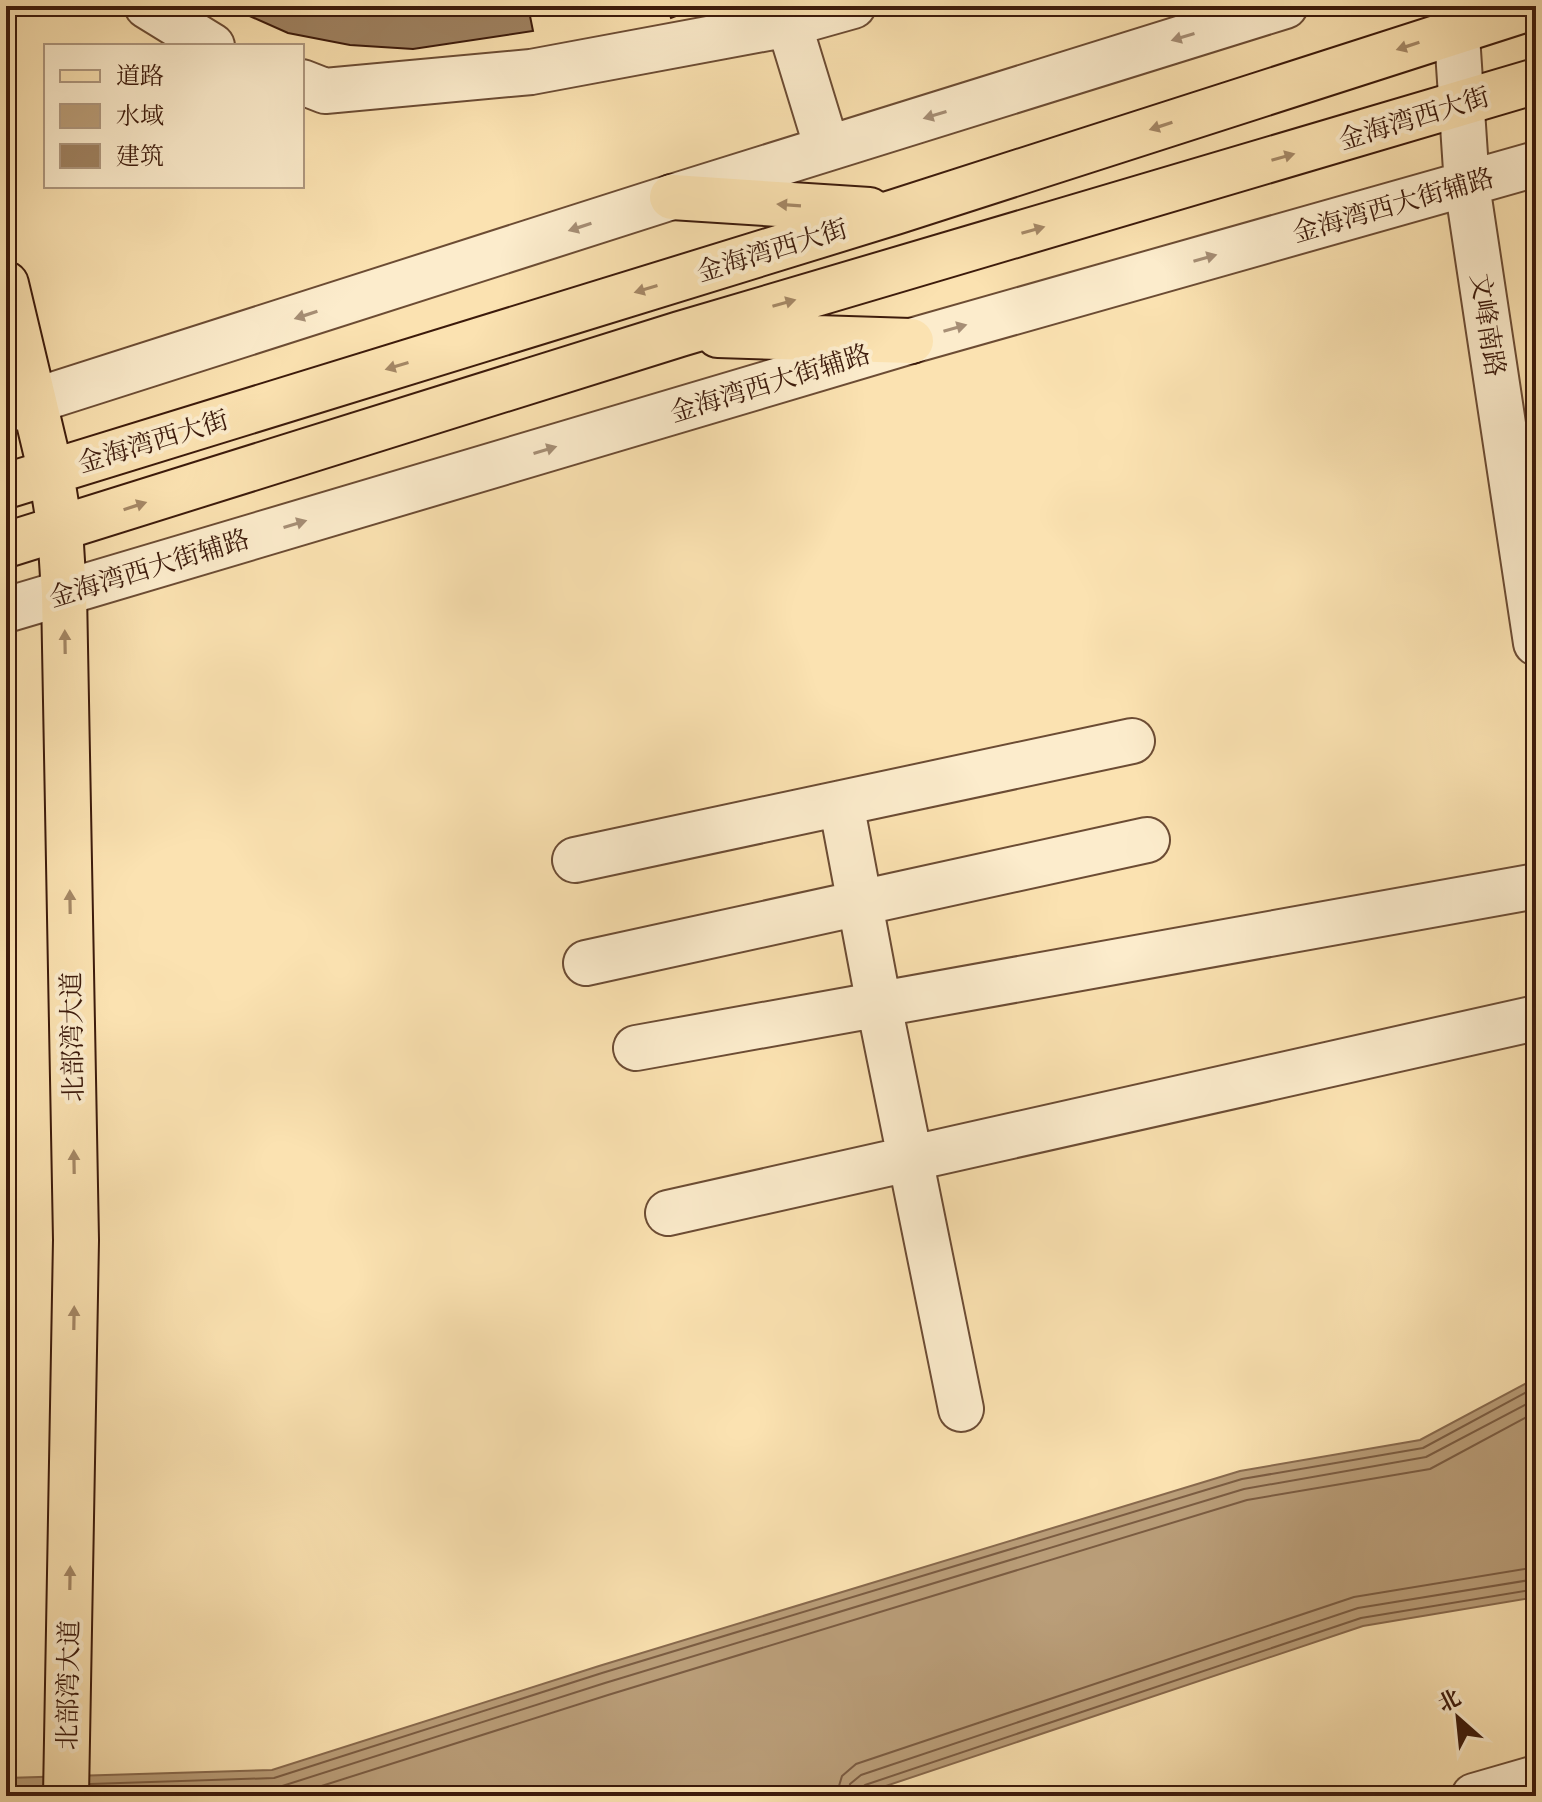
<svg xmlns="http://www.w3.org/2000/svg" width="1542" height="1802" font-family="'IM FELL Double Pica','Noto Serif SC',serif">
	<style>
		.water { fill: #ba9e79; stroke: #88694d; stroke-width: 2 }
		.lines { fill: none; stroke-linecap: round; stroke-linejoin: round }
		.shore { stroke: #7b5c42; stroke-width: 2 }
		.building { fill: #9f8261; stroke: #3c1a0b; stroke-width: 2 }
		.minor-casing { stroke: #6c4c34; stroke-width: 48 }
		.major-casing { stroke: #3c1a0b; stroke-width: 48 }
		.minor { stroke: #fceccc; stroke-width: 44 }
		.major { stroke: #fbe2b1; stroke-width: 44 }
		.oneway { fill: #a68e75 }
		.oneway2 { fill: #a58866 }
		.labels { text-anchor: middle; stroke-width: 8; stroke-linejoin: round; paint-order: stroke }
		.street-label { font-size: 26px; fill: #3c1a0b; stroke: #fceccc }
	</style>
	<rect width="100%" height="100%" fill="#fbe2b1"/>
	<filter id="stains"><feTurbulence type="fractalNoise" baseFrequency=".0025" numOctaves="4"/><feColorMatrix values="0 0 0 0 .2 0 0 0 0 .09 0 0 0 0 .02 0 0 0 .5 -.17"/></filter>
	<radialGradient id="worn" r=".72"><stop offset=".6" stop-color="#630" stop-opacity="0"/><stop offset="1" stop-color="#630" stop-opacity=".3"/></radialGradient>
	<path class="water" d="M 1536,1378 L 1536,1597 L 1363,1626 L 856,1796 L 6,1796 L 6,1778 L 272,1770 L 599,1666 L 1240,1471 L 1420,1440 Z"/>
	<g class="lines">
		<path class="shore" d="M 90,1784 L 274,1778 L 602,1673 L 1242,1479 L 1423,1448 L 1536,1387
			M 90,1794 L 276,1788 L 605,1683 L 1244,1489 L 1426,1457 L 1536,1399
			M 290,1796 L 608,1695 L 1247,1500 L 1430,1469 L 1536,1412
			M 836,1796 L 842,1776 L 856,1764 L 1354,1597 L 1536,1567
			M 848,1796 L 850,1784 L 861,1775 L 1358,1608 L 1536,1579
			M 858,1796 L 859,1789 L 865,1785 L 1361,1618 L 1536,1589"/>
	</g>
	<path class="building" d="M 227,6 L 528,6 L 533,31 L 413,49 L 350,45 L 288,33 Z
		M 667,6 L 702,6 L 671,18 Z"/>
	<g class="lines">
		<g class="minor-casing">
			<path id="minor" d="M 147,6 L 212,46
				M 1455,6 L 1467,185 L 1536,643
				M 789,24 L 827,148
				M 302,82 L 325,91 L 531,72 L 789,24 L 853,6
				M 6,410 L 672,197 L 1285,6
				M 6,610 L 911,341 L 1536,164
				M 841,803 L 879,1005 L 961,1409
				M 575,860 L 1132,741
				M 586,963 L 1147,840
				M 636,1048 L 1536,886
				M 668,1213 L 1536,1018
				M 1474,1796 L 1536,1778"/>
		</g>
		<g class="major-casing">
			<path id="major" d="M 672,197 L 869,210
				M 6,284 L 51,473 L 60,529 L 64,593 L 76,1240 L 66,1796
				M 718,335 L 911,341
				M 6,486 L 895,212 L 1536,6
				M 6,545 L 680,334 L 1536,81"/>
		</g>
		<use href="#minor" class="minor"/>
		<use href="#major" class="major"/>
	</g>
	<defs><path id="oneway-solid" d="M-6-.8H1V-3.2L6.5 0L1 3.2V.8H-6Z" transform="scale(2)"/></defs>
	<g class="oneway">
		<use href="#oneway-solid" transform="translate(1183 37) rotate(163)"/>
		<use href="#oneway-solid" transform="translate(935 115) rotate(163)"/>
		<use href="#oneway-solid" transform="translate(580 227) rotate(162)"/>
		<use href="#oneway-solid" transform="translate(1205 258) rotate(-16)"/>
		<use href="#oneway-solid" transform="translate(306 315) rotate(162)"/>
		<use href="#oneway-solid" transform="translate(955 328) rotate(-16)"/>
		<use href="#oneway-solid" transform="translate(545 450) rotate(-17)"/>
		<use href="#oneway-solid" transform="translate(295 524) rotate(-17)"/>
	</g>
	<g class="oneway2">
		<use href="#oneway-solid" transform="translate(1408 46) rotate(162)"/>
		<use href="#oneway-solid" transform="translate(1161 126) rotate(162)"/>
		<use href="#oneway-solid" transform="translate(1283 157) rotate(-16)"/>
		<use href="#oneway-solid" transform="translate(789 205) rotate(-176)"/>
		<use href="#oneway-solid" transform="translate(1033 230) rotate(-16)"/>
		<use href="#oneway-solid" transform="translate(646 289) rotate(163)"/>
		<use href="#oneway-solid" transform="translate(784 303) rotate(-16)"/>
		<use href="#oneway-solid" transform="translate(397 366) rotate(163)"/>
		<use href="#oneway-solid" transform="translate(135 506) rotate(-18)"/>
		<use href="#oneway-solid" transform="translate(65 642) rotate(-91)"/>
		<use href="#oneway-solid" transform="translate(70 902) rotate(-91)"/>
		<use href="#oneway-solid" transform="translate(74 1162) rotate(-91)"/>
		<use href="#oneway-solid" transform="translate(74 1318) rotate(-89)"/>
		<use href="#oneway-solid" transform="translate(70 1578) rotate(-89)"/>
	</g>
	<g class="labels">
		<g class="street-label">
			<text transform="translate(1414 118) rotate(-17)" y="9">金海湾西大街</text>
			<text transform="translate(1393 205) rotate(-16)" y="9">金海湾西大街辅路</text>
			<text transform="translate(772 250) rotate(-17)" y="9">金海湾西大街</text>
			<text transform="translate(1488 325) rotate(81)" y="9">文峰南路</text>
			<text transform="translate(770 383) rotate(-17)" y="9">金海湾西大街辅路</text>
			<text transform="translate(153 441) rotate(-17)" y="9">金海湾西大街</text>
			<text transform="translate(149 568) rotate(-17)" y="9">金海湾西大街辅路</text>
			<text transform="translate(72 1037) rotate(-91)" y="9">北部湾大道</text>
			<text transform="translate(68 1685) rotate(-89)" y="9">北部湾大道</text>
		</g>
	</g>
	<rect width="1542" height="1802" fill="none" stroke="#fbe2b1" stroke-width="32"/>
	<rect x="8" y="8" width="1526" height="1786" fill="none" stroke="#3c1a0b" stroke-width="4"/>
	<rect x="16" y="16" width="1510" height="1770" fill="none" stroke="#3c1a0b" stroke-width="2"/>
	<rect x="44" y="44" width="260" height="144" fill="#fceccc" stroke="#af987f" stroke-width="2"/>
	<rect x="60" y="70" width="40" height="12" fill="#fbe2b1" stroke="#af987f" stroke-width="2"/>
	<text x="116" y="84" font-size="24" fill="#3c1a0b">道路</text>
	<rect x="60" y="104" width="40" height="24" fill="#ba9e79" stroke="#af987f" stroke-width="2"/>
	<text x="116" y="124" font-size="24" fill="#3c1a0b">水域</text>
	<rect x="60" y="144" width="40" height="24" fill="#9f8261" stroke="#af987f" stroke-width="2"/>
	<text x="116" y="164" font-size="24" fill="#3c1a0b">建筑</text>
	<g transform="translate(1458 1718) rotate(333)" stroke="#fceccc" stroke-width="6" paint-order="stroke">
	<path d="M0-6L14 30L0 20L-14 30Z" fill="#3c1a0b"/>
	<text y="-12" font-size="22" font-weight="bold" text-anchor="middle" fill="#3c1a0b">北</text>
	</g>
	<rect width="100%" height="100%" filter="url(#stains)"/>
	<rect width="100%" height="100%" fill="url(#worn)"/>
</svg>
